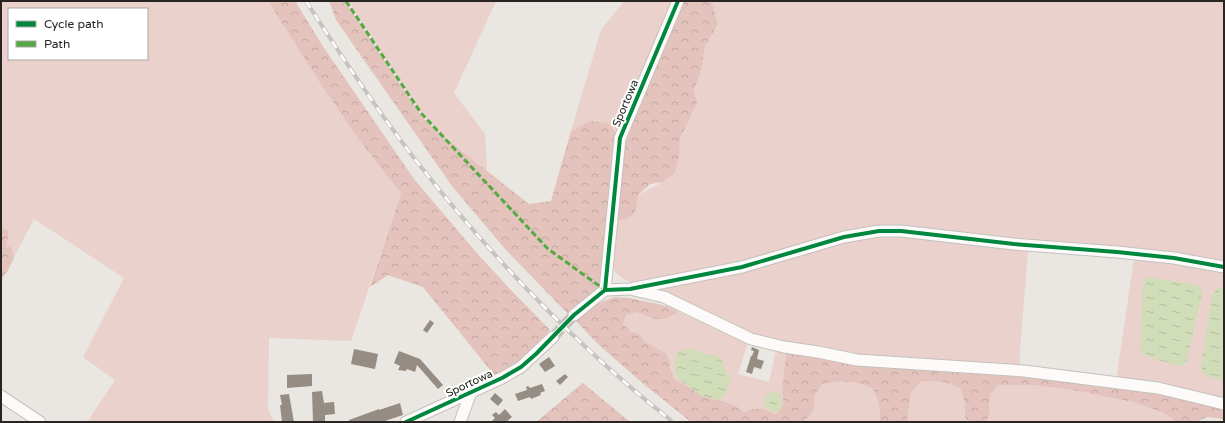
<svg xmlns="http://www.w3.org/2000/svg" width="1225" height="423" font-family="'Varela Round',sans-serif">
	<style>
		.green { fill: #ead1cb; fill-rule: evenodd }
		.forest { fill: url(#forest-crowns) }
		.water { fill: url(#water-ripples) }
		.building { fill: #958c84 }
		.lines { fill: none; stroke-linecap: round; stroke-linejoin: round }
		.minor-tunnel { stroke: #c3bfbb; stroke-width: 11; stroke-dasharray: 11 5.5; stroke-linecap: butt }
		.minor-casing { stroke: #c4c1bd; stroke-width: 13 }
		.minor { stroke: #fcfbfa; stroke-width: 11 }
		.rail-casing { stroke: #c5c4c2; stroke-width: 4 }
		.rail { stroke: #fff; stroke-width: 2.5; stroke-dasharray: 8; stroke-linecap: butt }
		.quiet { stroke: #53aa43; stroke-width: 3; stroke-dasharray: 6 3; stroke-linecap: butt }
		.cycleway-casing { stroke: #fff; stroke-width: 6 }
		.cycleway { stroke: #00873e; stroke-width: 4 }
		.labels { text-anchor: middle; stroke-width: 4; stroke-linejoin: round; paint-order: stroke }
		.street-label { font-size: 11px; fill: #272421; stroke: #fff }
	</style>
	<defs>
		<pattern id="forest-crowns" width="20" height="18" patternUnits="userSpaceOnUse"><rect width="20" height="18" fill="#e3c3bc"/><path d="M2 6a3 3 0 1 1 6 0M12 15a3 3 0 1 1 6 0" fill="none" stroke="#c3a7a1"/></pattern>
		<pattern id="water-ripples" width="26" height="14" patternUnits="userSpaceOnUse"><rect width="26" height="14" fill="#d1dcb8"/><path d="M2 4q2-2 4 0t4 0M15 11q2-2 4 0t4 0" fill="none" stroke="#b3bd9e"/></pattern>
	</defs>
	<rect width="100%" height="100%" fill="#eae6e1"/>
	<path class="green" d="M 1,1 L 268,1 L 332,101 L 401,193 L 351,341 L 269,338 L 268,410 L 274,422 L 87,422 L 115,380 L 83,357 L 124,278 L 34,219 L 1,282 ZM 9,9 L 147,9 L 147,59 L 9,59 Z
		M 348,1 L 496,1 L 454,93 L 485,134 L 487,171 L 436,129 L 421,113 Z
		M 624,1 L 676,1 L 620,138 L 590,121 L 571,131 L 601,30 Z
		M 709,1 L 1224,1 L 1224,264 L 887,227 L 738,265 L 639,285 C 631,282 620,279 615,271 C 609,262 615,232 616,220 L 623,220 L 637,205 L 638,195 L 663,182 L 675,173 L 679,156 L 680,139 L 697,103 L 694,89 L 700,75 L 705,47 L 718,24 L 712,3 Z
		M 888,236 L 931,239 L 1028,251 L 1020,350 L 1020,369 L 857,358 L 761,338 L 654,291 L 727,275 L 853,240 Z
		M 1134,259 L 1167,261 L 1224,272 L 1224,401 L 1116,380 Z
		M 637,312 L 649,318 L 672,317 L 679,312 L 748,342 L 738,374 L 769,382 L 776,350 L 786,352 L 782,392 L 783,403 L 778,413 L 774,414 C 762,407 757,407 744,412 L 735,405 L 715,399 L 702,396 L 692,389 L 674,379 L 671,365 L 655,349 L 645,342 L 639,334 L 630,331 L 623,324 L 626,315 Z
		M 842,381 L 857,383 L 872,388 L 879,403 L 880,422 L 801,422 L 810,416 L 814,406 L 815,394 L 823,384 Z
		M 922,381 L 944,382 L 960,388 L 965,403 L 965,417 L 969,422 L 907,422 L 911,392 Z
		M 998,385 L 1032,385 L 1072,390 L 1133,402 L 1164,413 L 1176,422 L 985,422 C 992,415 988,405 990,396 C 991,392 995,388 998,385 Z"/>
	<path class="forest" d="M 268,1 L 295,1 L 324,48 L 414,179 L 475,251 L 510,289 L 550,330 L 516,365 L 495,376 L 423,287 L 388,275 L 370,287 L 401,193 L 360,141 L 322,86 Z
		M 329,1 L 345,1 L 420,114 L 430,125 L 487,171 L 529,204 L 551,201 L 571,131 L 590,121 L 608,123 L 620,138 L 605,290 L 572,318 L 505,249 L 452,186 L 336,20 Z
		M 684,1 L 709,1 L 712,3 L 718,24 L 705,47 L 700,75 L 694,89 L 697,103 L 680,139 L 679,156 L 675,173 L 663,182 L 650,184 L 638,195 C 637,211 634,220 616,220 L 624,146 L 639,107 Z
		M 1,228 L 9,231 L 6,247 L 11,247 L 14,258 L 7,272 L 1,278 Z
		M 615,297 L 629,298 L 667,306 L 679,312 C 663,323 653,320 637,312 L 626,315 L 623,324 L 630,331 L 639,334 L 645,342 L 667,354 L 674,379 L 692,389 L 702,396 L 715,399 L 735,405 L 744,412 C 757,407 762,407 774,414 L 778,413 L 783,403 L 782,392 L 786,352 L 853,364 L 1027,376 L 1144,391 L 1224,409 L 1224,419 L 1207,417 L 1196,422 L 1176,422 L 1164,413 L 1133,402 L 1072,390 L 1032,385 L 998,385 C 995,388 991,392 990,396 C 988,405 992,415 985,422 L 969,422 L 965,417 L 965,403 L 960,388 L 944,382 L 922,381 L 911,392 L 907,422 L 880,422 L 879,403 L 872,388 L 857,383 L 842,381 L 823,384 L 815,394 L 814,406 L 810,416 L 801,422 L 691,422 L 640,381 L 598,344 L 575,320 C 591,307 596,303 615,297 Z
		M 583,383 L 630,422 L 536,422 Z"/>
	<path class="water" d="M 1148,277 L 1198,285 L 1201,289 L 1202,295 L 1186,363 L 1184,365 L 1179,366 L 1142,355 L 1140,349 L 1143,284 L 1144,279 Z
		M 1220,288 L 1224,288 L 1223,382 L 1204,374 L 1201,370 L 1209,313 L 1212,295 L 1216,289 Z
		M 684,349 L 694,349 L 707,355 L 714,355 L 719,357 L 723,363 L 723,366 L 731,379 L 729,386 L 726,393 L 720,400 L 702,396 L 678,379 L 675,370 L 674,361 L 677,353 Z
		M 777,392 L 780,393 C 782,400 781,406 778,412 L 774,412 L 764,406 C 763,401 766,397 769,393 Z"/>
	<path class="building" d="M 430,320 L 434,323 L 427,333 L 423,330 Z
		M 752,347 L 759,350 L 757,359 L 764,361 L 761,369 L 754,367 L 752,374 L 746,372 L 751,356 L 752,356 L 754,351 L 751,350 Z
		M 354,349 L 378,354 L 375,369 L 351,364 Z
		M 399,351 L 420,359 L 443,385 L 438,389 L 417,365 L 415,372 L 407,369 L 406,371 L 398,370 L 400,366 L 394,363 Z
		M 549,357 L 555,366 L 545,372 L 539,364 Z
		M 312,374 L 312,386 L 287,388 L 287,375 Z
		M 565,374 L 568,377 L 560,385 L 556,381 Z
		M 542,384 L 545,391 L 540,393 L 541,395 L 531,399 L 530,397 L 518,401 L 515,394 L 527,390 L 526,387 L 528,386 L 530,388 Z
		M 322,391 L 324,403 L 334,402 L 335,414 L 325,415 L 325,422 L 313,422 L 312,392 Z
		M 495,393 L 503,400 L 498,406 L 490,399 Z
		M 289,394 L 294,422 L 282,422 L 280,405 L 282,405 L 280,395 Z
		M 400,403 L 403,415 L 382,422 L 349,422 L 349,420 L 379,409 L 379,410 Z
		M 505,409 L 512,417 L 506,422 L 491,422 L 495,418 L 492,415 L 496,412 L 499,415 Z"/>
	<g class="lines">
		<path class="minor-tunnel" d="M 553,337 L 574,315"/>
		<g class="minor-casing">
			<path id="minor" d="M 605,290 L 620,138 L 678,1
				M 634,290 L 664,297 L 751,339 L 784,347 L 818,352 L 857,360 L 1024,371 L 1158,388 L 1224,404
				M 574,315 L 605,290 L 630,289 L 742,267 L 844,237 L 879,231 L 901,231 L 1014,244 L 1117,252 L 1174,258 L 1224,267
				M 1,396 L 40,422
				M 406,422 L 502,378 L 521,367 L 553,337
				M 460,422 L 471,392"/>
		</g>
		<use href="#minor" class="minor"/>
		<g class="rail-casing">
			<path id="rail" d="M 306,1 C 343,59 382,118 425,172 C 498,264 580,349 673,422"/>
		</g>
		<use href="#rail" class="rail"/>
		<path class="quiet" d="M 346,1 L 421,113 L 548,249 L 605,290"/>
		<g class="cycleway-casing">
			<path id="cycleway" d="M 605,290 L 620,138 L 678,1
				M 406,422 L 502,378 L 521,367 L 536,354 L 574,315 L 605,290 L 630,289 L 742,267 L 844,237 L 879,231 L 901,231 L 1014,244 L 1117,252 L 1174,258 L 1224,267"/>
		</g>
		<use href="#cycleway" class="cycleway"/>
	</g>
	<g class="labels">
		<g class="street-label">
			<text transform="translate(625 103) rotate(-67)" y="4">Sportowa</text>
			<text transform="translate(469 383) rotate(-25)" y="4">Sportowa</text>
		</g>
	</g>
	<rect width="1225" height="423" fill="none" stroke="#272421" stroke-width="4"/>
	<rect x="8" y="8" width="140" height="52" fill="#ffffff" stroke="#a9a7a6"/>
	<rect x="16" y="21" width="20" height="6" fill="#00873e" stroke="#a9a7a6"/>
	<text x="44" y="28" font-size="12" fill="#272421">Cycle path</text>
	<rect x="16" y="41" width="20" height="6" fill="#53aa43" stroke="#a9a7a6"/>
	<text x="44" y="48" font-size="12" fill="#272421">Path</text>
</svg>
